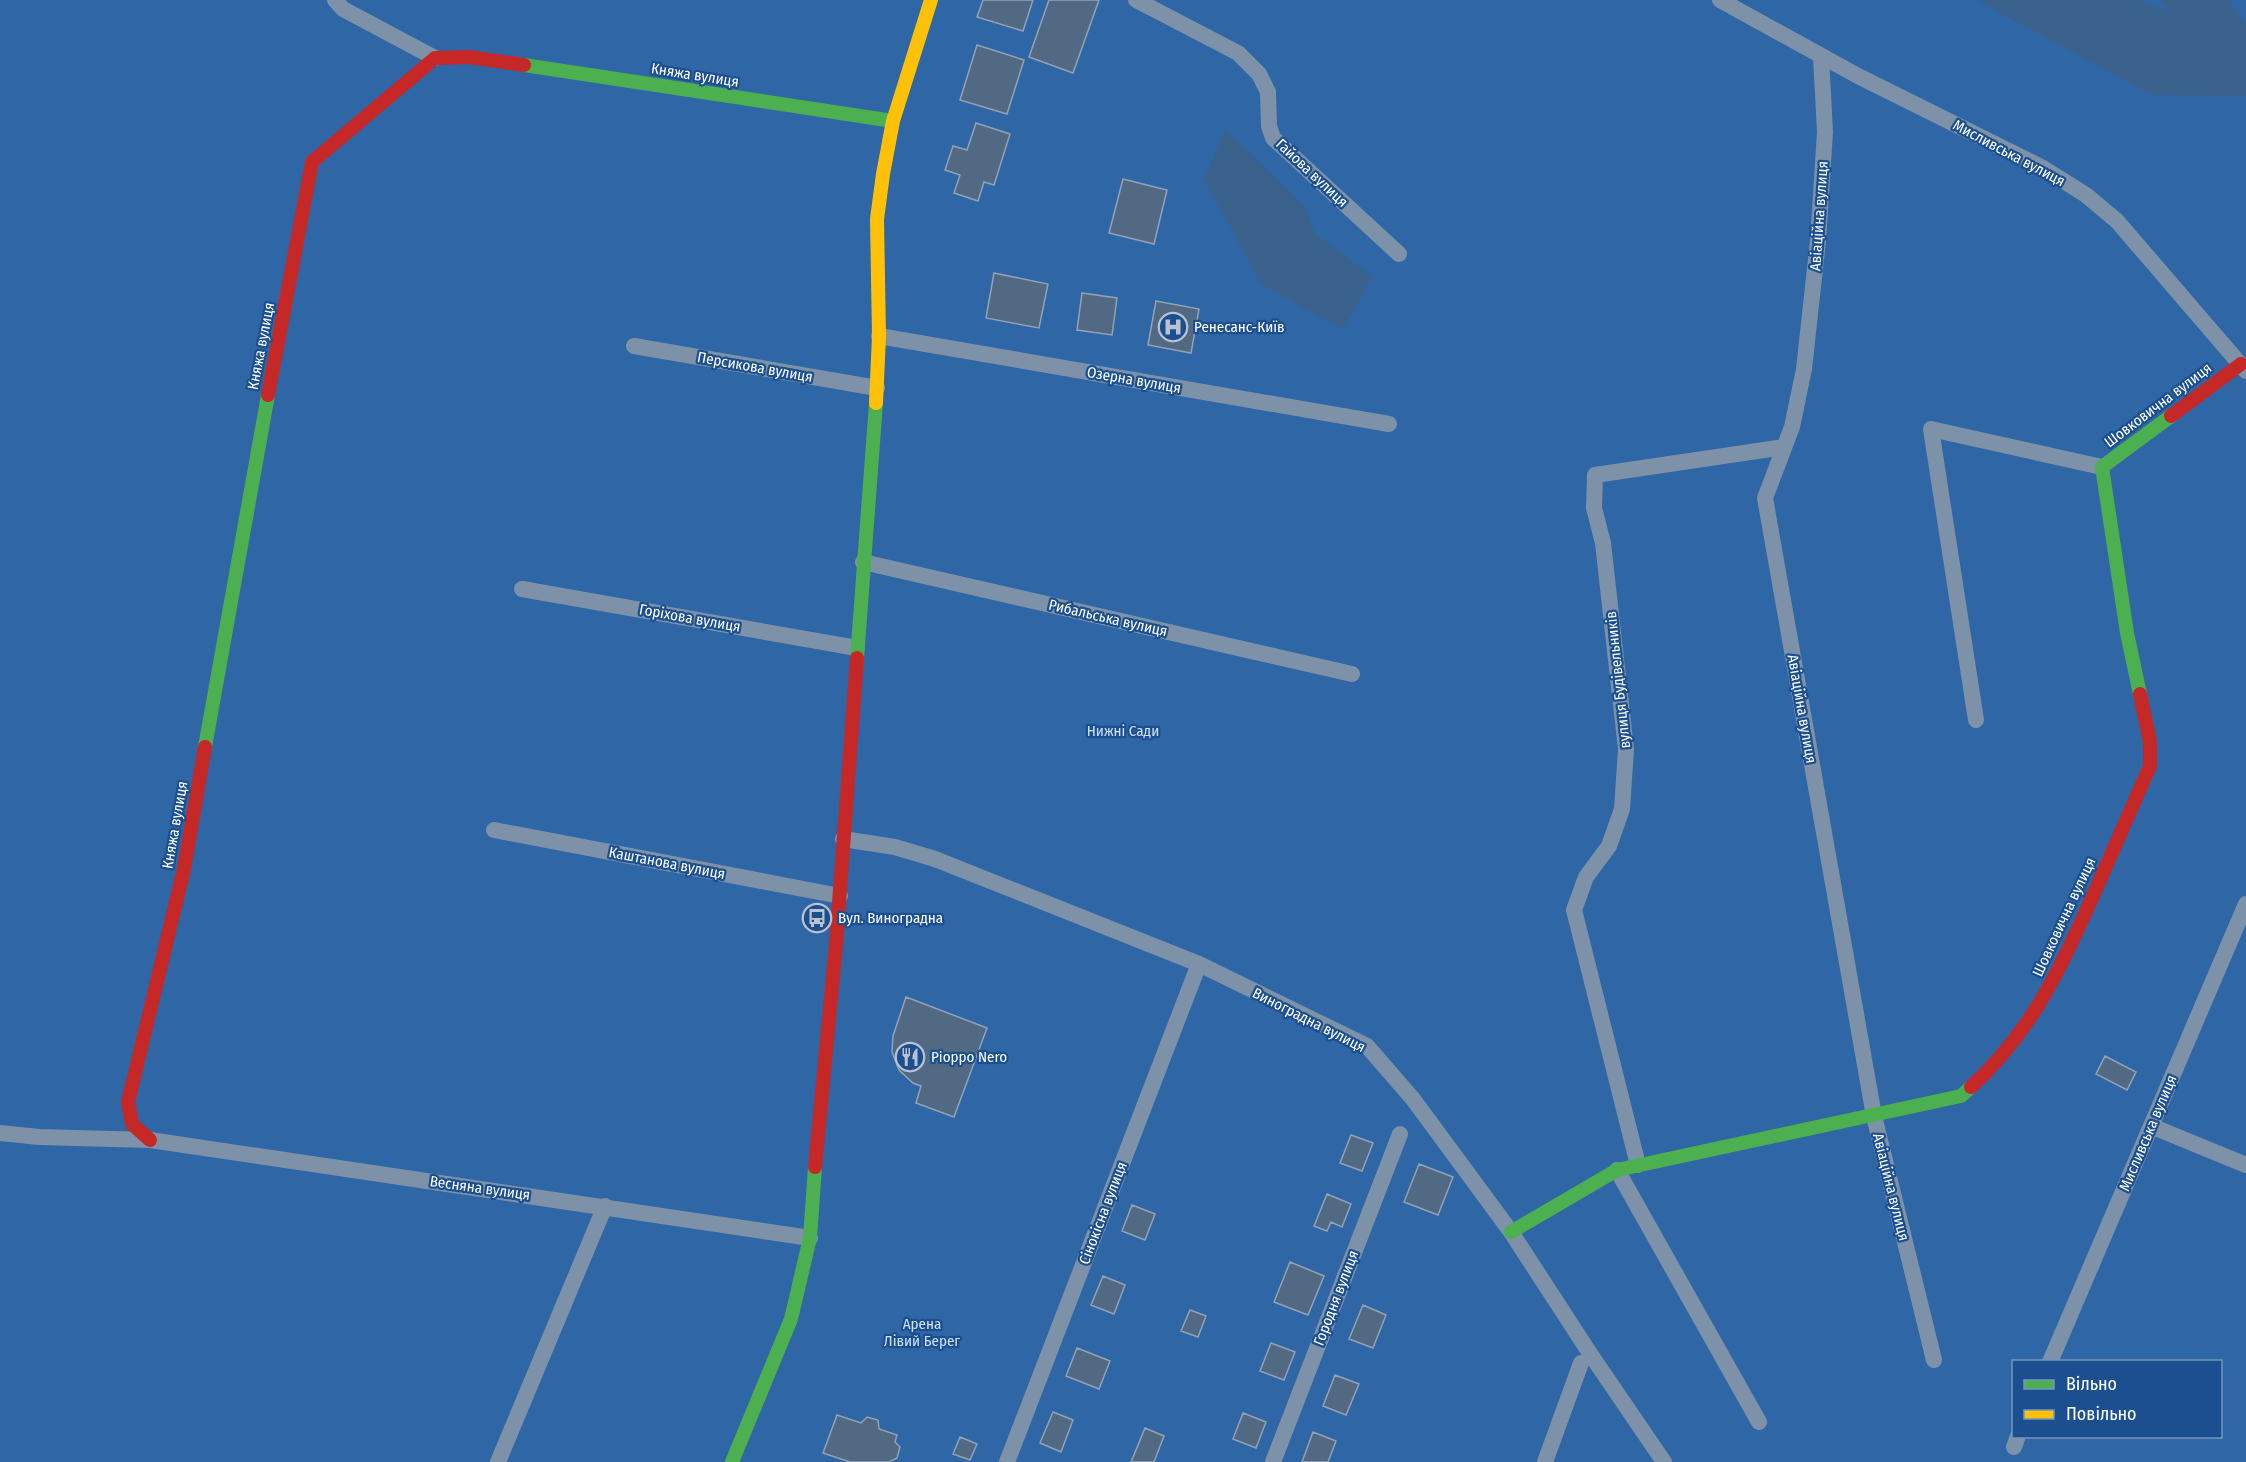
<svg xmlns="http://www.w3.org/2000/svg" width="2246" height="1462" font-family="'Fira Sans Condensed',sans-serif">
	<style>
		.green { fill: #2f66a5; fill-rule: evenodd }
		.water { fill: #3b618d }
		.building { fill: #526984; stroke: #92a2b6; stroke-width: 1.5 }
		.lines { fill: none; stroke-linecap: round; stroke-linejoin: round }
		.street { stroke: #7d92a8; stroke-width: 16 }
		.fast { stroke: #4caf50; stroke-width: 14 }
		.slow { stroke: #ffc107; stroke-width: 14 }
		.jam { stroke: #c62828; stroke-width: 14 }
		.labels { text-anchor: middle; stroke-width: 4.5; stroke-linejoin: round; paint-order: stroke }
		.street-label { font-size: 15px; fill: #fff; stroke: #1b4f8f }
		.poi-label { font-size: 15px; fill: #fff; stroke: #1b4f8f; text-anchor: start }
		.park-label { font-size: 15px; fill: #cfe3fa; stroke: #1b4f8f }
	</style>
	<rect width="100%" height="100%" fill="#365274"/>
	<path class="green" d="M 0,0 L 2246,0 L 2246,1462 L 0,1462 ZM 2014,1362 L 2220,1362 L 2220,1436 L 2014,1436 Z"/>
	<path class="water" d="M 1977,0 L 2137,0 L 2170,12 L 2160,0 L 2229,0 L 2246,25 L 2246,96 L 2152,95 Z
		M 1226,129 L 1304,206 L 1315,234 L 1372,276 L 1343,329 L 1261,284 L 1204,179 Z"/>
	<path class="building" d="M 983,0 L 1033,0 L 1023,31 L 977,17 Z
		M 1049,0 L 1099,0 L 1073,73 L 1029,57 Z
		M 977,45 L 1024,60 L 1007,114 L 960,100 Z
		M 976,123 L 1010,134 L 994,185 L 984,182 L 978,201 L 954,193 L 960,175 L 945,170 L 953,146 L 967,150 Z
		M 1123,179 L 1167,190 L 1154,244 L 1109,233 Z
		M 994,273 L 1048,284 L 1039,328 L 986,318 Z
		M 1082,293 L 1117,298 L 1112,335 L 1077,330 Z
		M 1156,301 L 1199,309 L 1191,353 L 1148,345 Z
		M 906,997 L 987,1028 L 954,1117 L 916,1103 L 921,1086 L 913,1083 L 899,1070 L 892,1052 L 893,1036 Z
		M 2105,1056 L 2136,1072 L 2127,1090 L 2096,1074 Z
		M 1351,1135 L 1373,1143 L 1362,1171 L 1340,1163 Z
		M 1419,1164 L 1453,1177 L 1438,1215 L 1404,1202 Z
		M 1327,1194 L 1351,1204 L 1342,1227 L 1331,1222 L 1327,1231 L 1314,1226 Z
		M 1132,1205 L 1155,1214 L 1145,1240 L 1122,1231 Z
		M 1290,1262 L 1324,1276 L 1308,1315 L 1274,1302 Z
		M 1103,1276 L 1125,1285 L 1114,1314 L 1091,1305 Z
		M 1363,1305 L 1386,1315 L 1373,1348 L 1349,1339 Z
		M 1190,1310 L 1206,1316 L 1198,1337 L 1181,1331 Z
		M 1271,1343 L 1295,1352 L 1284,1380 L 1260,1371 Z
		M 1077,1348 L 1110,1361 L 1099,1389 L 1066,1376 Z
		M 1335,1375 L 1359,1384 L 1346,1415 L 1323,1406 Z
		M 1053,1412 L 1073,1420 L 1061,1452 L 1040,1443 Z
		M 1243,1413 L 1266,1422 L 1256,1448 L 1233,1439 Z
		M 837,1415 L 861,1423 L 867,1417 L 878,1420 L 879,1429 L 897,1435 L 895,1442 L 900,1447 L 897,1458 L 889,1462 L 850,1462 L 823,1453 Z
		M 1145,1428 L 1164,1436 L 1154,1462 L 1131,1462 Z
		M 1313,1432 L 1336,1441 L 1328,1462 L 1302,1462 Z
		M 960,1437 L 977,1444 L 970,1460 L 953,1454 Z"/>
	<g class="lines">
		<path class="street" d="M 335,0 L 343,9 L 435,58
			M 1136,0 L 1238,53 L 1259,74 L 1268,92 L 1269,126 L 1273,138 L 1399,254
			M 1720,0 L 1858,76 L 2043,168 L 2086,195 L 2117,221 L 2246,371
			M 1821,56 L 1825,132 L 1818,241 L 1804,369 L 1792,427 L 1765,498 L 1874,1116 L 1934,1360
			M 879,336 L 1389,424
			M 634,346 L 877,388
			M 863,562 L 1352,674
			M 522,589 L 857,648
			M 1976,720 L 1931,429 L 2102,467
			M 494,830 L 840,896
			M 843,839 L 895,847 L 935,859 L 1199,964 L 1367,1046 L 1413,1099 L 1511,1232 L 1591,1355 L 1664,1462
			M 2151,1126 L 2246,1165
			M 0,1133 L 39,1137 L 150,1140 L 810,1238
			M 1638,1165 L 1574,910 L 1586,877 L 1609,846 L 1622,809 L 1626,749 L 1603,543 L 1594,508 L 1595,475 L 1784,447
			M 1617,1170 L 1759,1422
			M 2050,1362 L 2246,904
			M 2014,1447 L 2018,1436
			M 498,1462 L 605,1206
			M 1007,1462 L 1199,964
			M 1273,1462 L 1400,1134
			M 1545,1462 L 1581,1363"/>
		<path class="fast" d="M 524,65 L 893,121
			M 857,658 L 876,403
			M 2140,694 L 2127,633 L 2102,467 L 2171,416
			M 205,747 L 268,395
			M 1511,1232 L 1617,1170 L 1961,1096 L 1971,1087
			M 732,1462 L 791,1319 L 810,1238 L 815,1167"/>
		<path class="slow" d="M 876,403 L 879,336 L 877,219 L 883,174 L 893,121 L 931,0"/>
		<path class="jam" d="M 268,395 L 312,162 L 435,58 L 469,57 L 524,65
			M 2171,416 L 2241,364
			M 1971,1087 C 2032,1031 2060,969 2093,896 C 2112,852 2131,809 2150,766 L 2150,742 L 2140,694
			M 150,1140 L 132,1124 L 128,1102 L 184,869 L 205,747
			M 815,1167 L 836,944 L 857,658"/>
	</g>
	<defs>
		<g id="hospital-ring" transform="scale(1.5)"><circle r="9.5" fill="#1b4f8f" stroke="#b9c2ce" stroke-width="1.5"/><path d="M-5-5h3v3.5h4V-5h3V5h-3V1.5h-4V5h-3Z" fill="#b9c2ce"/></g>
		<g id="bus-ring" transform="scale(1.5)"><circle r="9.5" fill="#1b4f8f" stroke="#b9c2ce" stroke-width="1.5"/><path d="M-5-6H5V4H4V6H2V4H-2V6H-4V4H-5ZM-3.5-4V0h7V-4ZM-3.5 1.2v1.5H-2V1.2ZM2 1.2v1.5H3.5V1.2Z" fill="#b9c2ce"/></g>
		<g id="restaurant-ring" transform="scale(1.5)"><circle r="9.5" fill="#1b4f8f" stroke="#b9c2ce" stroke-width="1.5"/><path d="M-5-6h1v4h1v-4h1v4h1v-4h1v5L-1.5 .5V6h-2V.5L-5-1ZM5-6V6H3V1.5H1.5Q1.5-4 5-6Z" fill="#b9c2ce"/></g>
	</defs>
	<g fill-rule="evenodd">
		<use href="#hospital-ring" x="1173" y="327"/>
		<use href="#bus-ring" x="817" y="918"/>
		<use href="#restaurant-ring" x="910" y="1057"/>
	</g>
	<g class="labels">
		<g class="street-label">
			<text transform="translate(695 75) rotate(9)" y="5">Княжа вулиця</text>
			<text transform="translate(2009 153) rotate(28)" y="5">Мисливська вулиця</text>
			<text transform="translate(1312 173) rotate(43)" y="5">Гайова вулиця</text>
			<text transform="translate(1819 216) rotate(-86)" y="5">Авіаційна вулиця</text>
			<text transform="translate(261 346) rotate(-79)" y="5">Княжа вулиця</text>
			<text transform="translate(755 367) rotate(10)" y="5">Персикова вулиця</text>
			<text transform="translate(1134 380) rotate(10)" y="5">Озерна вулиця</text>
			<text transform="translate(2158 405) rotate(-37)" y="5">Шовковична вулиця</text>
			<text transform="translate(690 618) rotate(10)" y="5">Горіхова вулиця</text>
			<text transform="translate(1108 618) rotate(13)" y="5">Рибальська вулиця</text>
			<text transform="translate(1618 680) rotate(-96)" y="5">вулиця Будівельників</text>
			<text transform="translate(1802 709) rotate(80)" y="5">Авіаційна вулиця</text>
			<text transform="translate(175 825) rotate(-80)" y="5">Княжа вулиця</text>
			<text transform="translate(667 863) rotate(11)" y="5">Каштанова вулиця</text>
			<text transform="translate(2064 917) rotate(-65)" y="5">Шовковична вулиця</text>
			<text transform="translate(1309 1020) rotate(27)" y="5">Виноградна вулиця</text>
			<text transform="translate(2148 1133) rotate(-67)" y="5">Мисливська вулиця</text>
			<text transform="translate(1891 1187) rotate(76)" y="5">Авіаційна вулиця</text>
			<text transform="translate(480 1188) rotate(8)" y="5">Весняна вулиця</text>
			<text transform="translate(1103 1213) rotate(-69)" y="5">Сінокісна вулиця</text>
			<text transform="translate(1336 1298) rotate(-69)" y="5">Городня вулиця</text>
		</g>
		<g class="poi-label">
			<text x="1194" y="332">Ренесанс-Київ</text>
			<text x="838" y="923">Вул. Виноградна</text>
			<text x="931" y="1062">Pioppo Nero</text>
		</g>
		<g class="park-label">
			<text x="1123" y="736">Нижні Сади</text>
			<text x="922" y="1329">Арена<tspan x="922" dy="17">Лівий Берег</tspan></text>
		</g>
	</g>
	<rect x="2012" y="1360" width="210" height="78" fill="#1b4f8f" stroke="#7695bc" stroke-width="1.5"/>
	<rect x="2024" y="1380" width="30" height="9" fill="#4caf50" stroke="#7695bc" stroke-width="1.5"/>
	<text x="2066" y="1390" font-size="18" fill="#ffffff">Вільно</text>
	<rect x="2024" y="1410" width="30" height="9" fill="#ffc107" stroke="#7695bc" stroke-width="1.5"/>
	<text x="2066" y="1420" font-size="18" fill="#ffffff">Повільно</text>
</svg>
